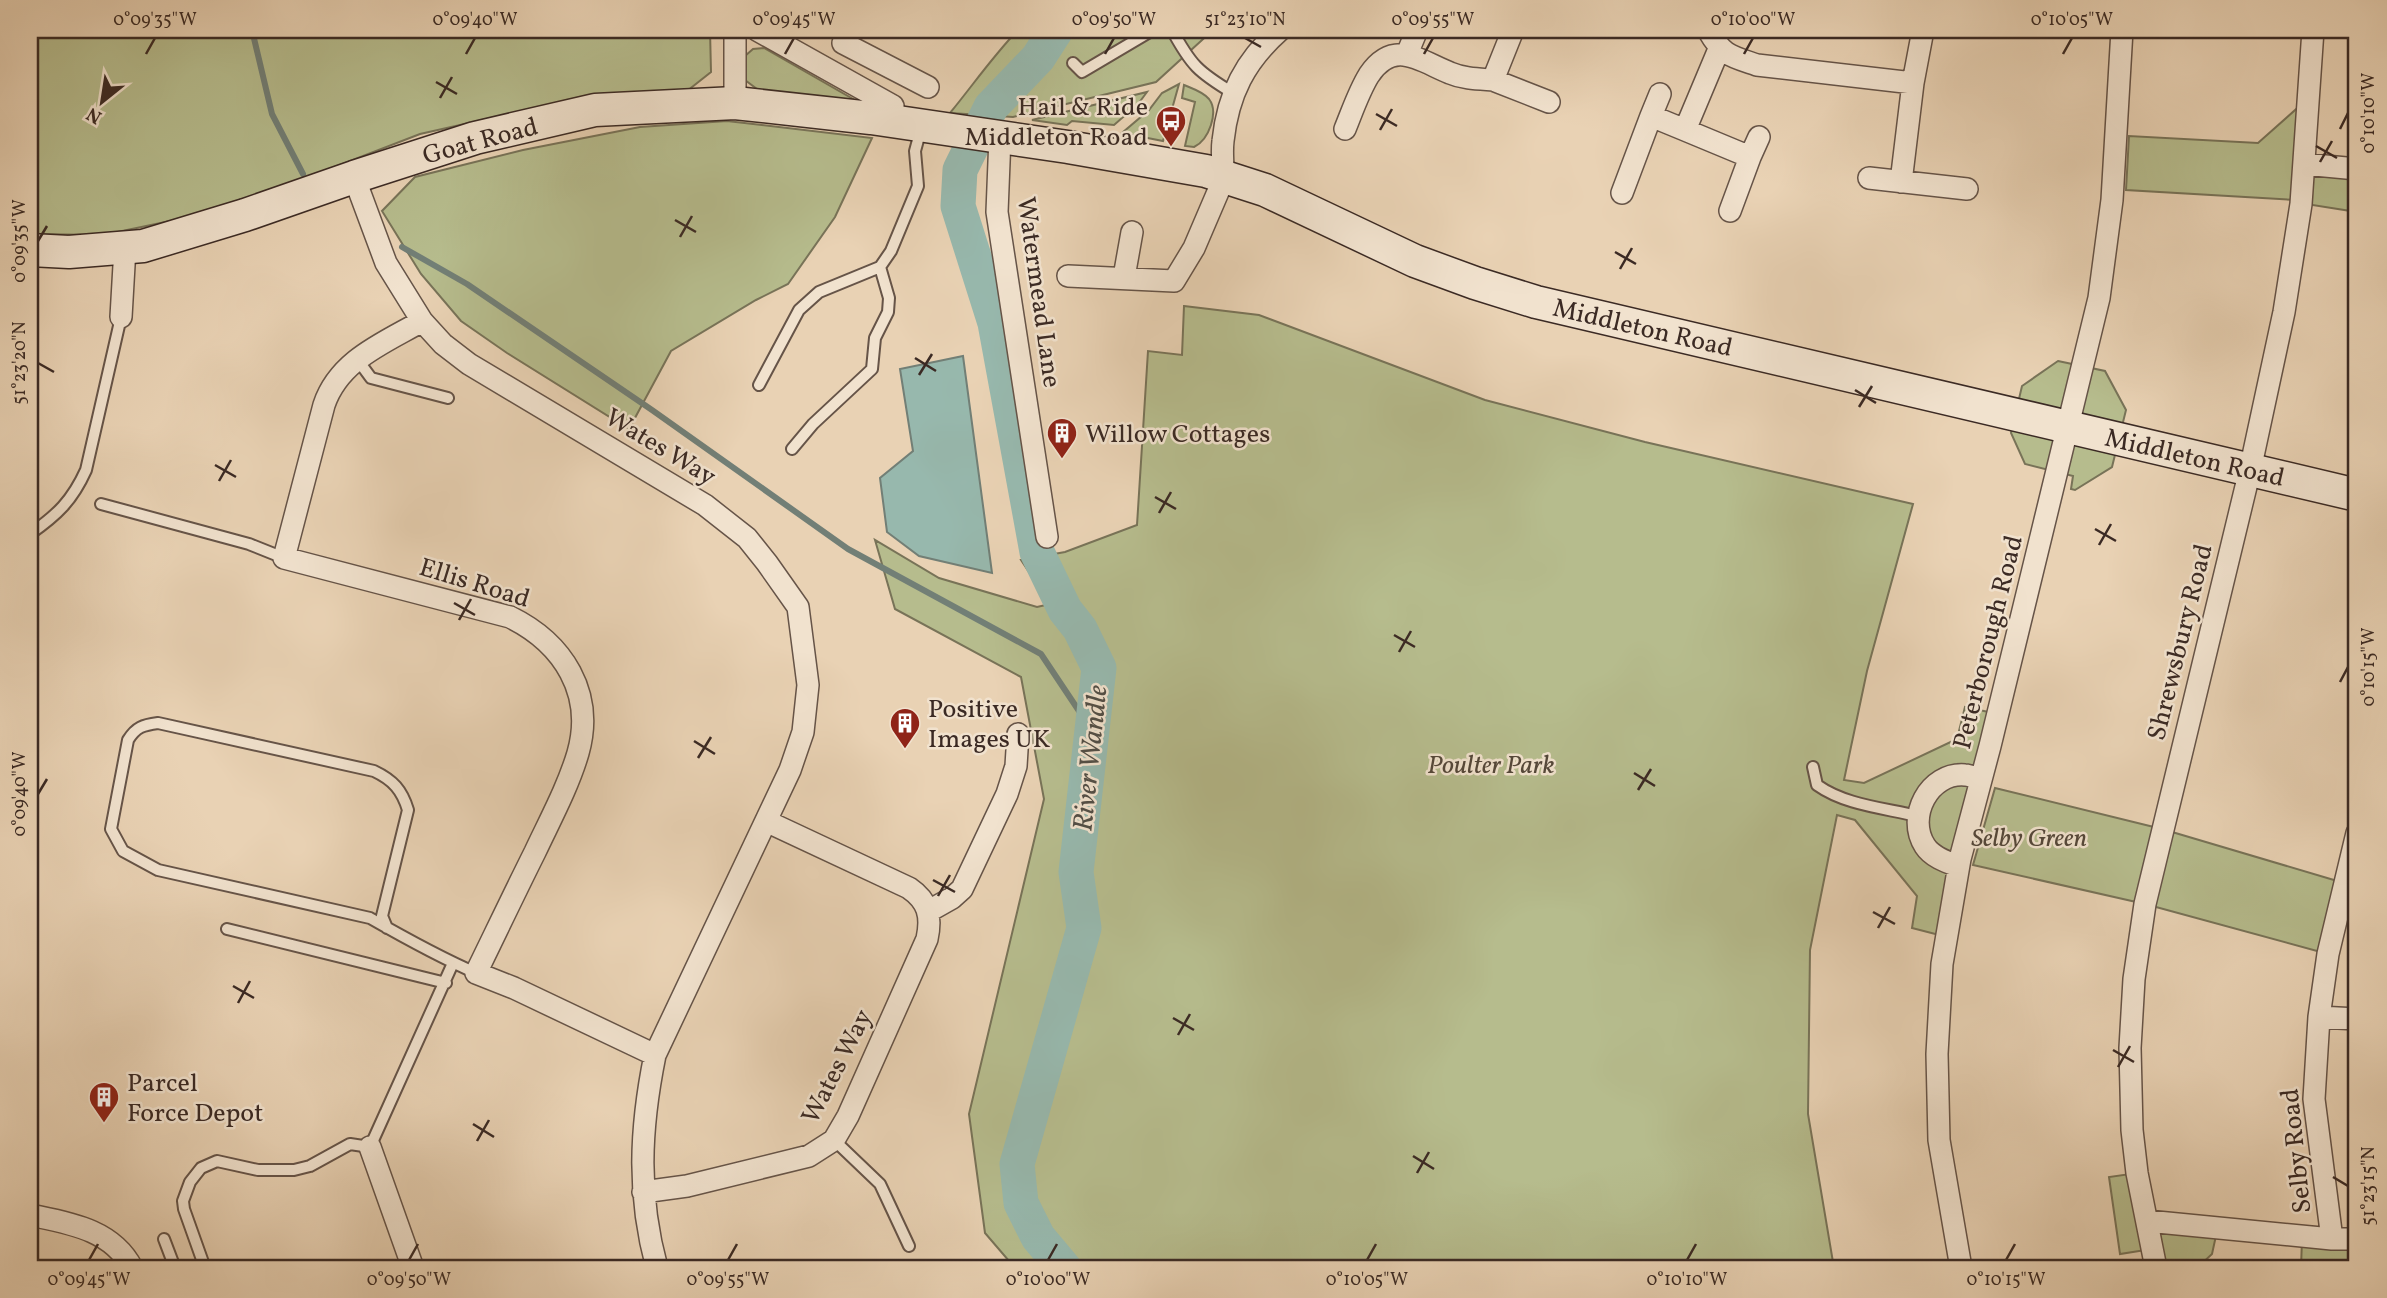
<svg xmlns="http://www.w3.org/2000/svg" width="2387" height="1298" font-family="Vollkorn,serif">
	<style>
		.green { fill: #b6bc8d; stroke: #787358; stroke-width: 2 }
		.water { fill: #97b8ad; stroke: #727f76; stroke-width: 2 }
		.lines { fill: none; stroke-linecap: round; stroke-linejoin: round }
		.stream { stroke: #727f76; stroke-width: 6 }
		.river { stroke: #97b8ad; stroke-width: 35 }
		.lane-casing { stroke: #665448; stroke-width: 14 }
		.street-casing { stroke: #665448; stroke-width: 24 }
		.secondary-casing { stroke: #3b2a24; stroke-width: 35 }
		.lane { stroke: #f1e2ce; stroke-width: 10 }
		.street { stroke: #f1e2ce; stroke-width: 21 }
		.secondary { stroke: #f1e2ce; stroke-width: 32 }
		.ticks { fill: none; stroke: #3b2a24; stroke-width: 2.5 }
		.labels { text-anchor: middle; stroke-width: 5; stroke-linejoin: round; paint-order: stroke }
		.poi-label { font-size: 26px; fill: #3b2a24; stroke: #f1e2ce; text-anchor: start }
		.street-label { font-size: 26px; fill: #3b2a24; stroke: #f1e2ce }
		.park-label { font-size: 26px; font-style: italic; fill: #544739; stroke: #f1e2ce }
		.water-label { font-size: 28px; font-style: italic; fill: #524e46; stroke: #f1e2ce }
		.neatline { fill: none; stroke: #3b2a24; stroke-width: 2.5 }
		.ticks-label { font-size: 18px; text-anchor: middle; fill: #3b2a24 }
	</style>
	<rect width="100%" height="100%" fill="#e9d2b4"/>
	<filter id="stains"><feTurbulence type="fractalNoise" baseFrequency=".00286" numOctaves="4"/><feColorMatrix values="0 0 0 0 .2 0 0 0 0 .09 0 0 0 0 .02 0 0 0 .5 -.17"/></filter>
	<radialGradient id="worn" r=".72"><stop offset=".6" stop-color="#630" stop-opacity="0"/><stop offset="1" stop-color="#630" stop-opacity=".3"/></radialGradient>
	<path class="green" d="M 30,30 L 710,30 L 711,72 L 687,91 L 593,95 L 420,134 L 223,210 L 103,235 L 30,234 Z
		M 1018,30 L 1213,30 L 1156,82 L 1013,117 L 950,113 C 973,85 993,56 1018,30 Z
		M 764,48 L 853,99 L 852,103 L 761,92 L 745,80 L 745,56 L 753,49 Z
		M 1179,84 L 1163,141 L 1122,133 L 1149,110 L 1162,93 Z
		M 1184,85 C 1193,89 1202,91 1209,99 C 1219,112 1209,140 1194,147 L 1185,146 L 1195,102 L 1182,98 Z
		M 1147,92 L 1138,104 L 1114,125 L 1072,121 L 1067,125 L 1032,120 Z
		M 2303,103 L 2296,200 L 2126,190 L 2129,136 L 2258,143 Z
		M 727,121 L 872,138 L 835,217 L 788,284 L 756,300 L 671,351 L 629,429 L 507,353 L 461,321 L 421,274 L 382,211 L 415,177 L 523,150 L 640,127 Z
		M 2311,170 L 2357,174 L 2357,212 L 2306,204 Z
		M 1184,306 L 1259,315 L 1485,400 L 1645,442 L 1913,504 L 1867,671 L 1844,780 L 1864,783 L 1957,739 L 1965,707 L 1998,714 L 1947,937 L 1912,928 L 1917,896 L 1855,820 L 1837,815 L 1810,950 L 1808,1114 L 1834,1268 L 1015,1268 L 985,1233 L 969,1114 L 1044,799 L 1021,677 L 895,609 L 875,540 L 939,578 L 1037,607 L 1050,604 L 1021,560 L 1065,552 L 1137,525 L 1148,351 L 1182,355 Z
		M 2058,361 L 2105,371 L 2126,410 L 2112,467 L 2075,490 L 2071,489 L 2073,476 L 2025,464 L 2011,433 L 2022,386 Z
		M 1995,788 L 2162,829 L 2344,883 L 2328,954 L 2145,904 L 1973,865 Z
		M 2137,1173 L 2152,1249 L 2120,1254 L 2109,1177 Z
		M 2153,1224 L 2217,1231 L 2212,1254 L 2197,1268 L 2160,1268 Z
		M 2302,1239 L 2357,1242 L 2357,1267 L 2301,1268 Z"/>
	<path class="water" d="M 963,356 L 992,573 L 919,556 L 887,532 L 880,478 L 913,451 L 900,369 Z"/>
	<g class="lines">
		<path class="stream" d="M 252,30 L 272,114 L 303,174
			M 402,247 L 467,284 L 652,410 L 848,549 L 1041,654 L 1093,732"/>
		<path class="river" d="M 1056,30 L 1038,58 L 991,107 L 960,170 L 958,206 L 995,323 L 1037,552 L 1065,610 L 1080,629 L 1099,668 L 1076,872 L 1084,928 L 1017,1164 L 1021,1203 L 1038,1237 L 1064,1268"/>
		<g class="lane-casing">
			<path id="lane" d="M 1172,30 C 1191,65 1198,72 1233,93
				M 1073,63 L 1082,72 L 1153,30
				M 357,359 L 371,378 L 448,398
				M 759,385 L 799,310 L 819,292 L 880,267 L 891,251 L 918,186 L 915,151 L 921,129
				M 792,449 L 813,424 L 872,369 L 875,338 L 888,312 L 889,298 L 880,267
				M 101,504 L 249,544 L 284,558
				M 30,534 C 57,515 72,501 86,470 L 121,317
				M 1813,767 L 1817,785 C 1845,805 1884,808 1917,816
				M 387,928 L 382,916 L 408,810 C 402,790 393,780 374,771 L 158,723 C 143,725 136,727 128,740 L 111,829 L 123,851 L 158,870 L 370,918 C 405,938 439,957 476,973
				M 227,929 L 446,983
				M 834,1140 L 880,1184 L 909,1246
				M 164,1239 L 175,1268
				M 205,1268 L 184,1209 L 183,1201 L 190,1182 L 201,1168 L 217,1161 L 258,1170 L 294,1170 L 310,1166 L 350,1144 L 370,1147 L 453,963"/>
		</g>
		<g class="street-casing">
			<path id="street" d="M 757,30 L 893,106
				M 1708,30 C 1723,56 1730,56 1757,65 L 1913,83
				M 843,43 L 928,87
				M 1407,54 L 1417,30
				M 1493,80 L 1549,102
				M 1660,94 L 1651,116 L 1685,130 L 1719,49
				M 735,103 L 735,30
				M 1345,129 C 1352,112 1359,91 1369,75 C 1394,38 1420,61 1450,73 C 1464,79 1478,79 1493,80 L 1513,30
				M 1685,130 L 1750,157 L 1759,137
				M 1000,137 L 997,212 L 1047,537
				M 2304,164 L 2357,169
				M 354,177 L 386,263 L 422,321 L 443,344 L 469,364 L 705,505 L 747,538 L 767,563 L 798,607 L 808,685 L 803,732 L 790,770 L 655,1055 C 640,1129 637,1195 657,1268
				M 1869,178 L 1967,189
				M 1901,182 L 1913,83 L 1923,30
				M 1622,193 L 1651,116
				M 1730,211 L 1750,157
				M 1068,276 L 1174,281 L 1194,248 L 1221,185 C 1225,170 1221,156 1223,141 C 1228,94 1245,61 1280,30
				M 1124,277 L 1132,232
				M 121,317 L 125,248
				M 422,321 C 384,343 339,360 324,405 L 284,558 L 510,617 C 563,643 595,693 578,753 C 568,787 550,820 535,852 C 515,892 496,932 476,973 L 514,988 L 655,1055
				M 1958,866 C 1947,862 1932,857 1925,846 C 1906,817 1929,772 1965,775 C 1970,775 1976,778 1981,780
				M 929,911 L 952,898 L 962,889 L 1007,794 L 1016,766 L 1018,734
				M 2319,1017 L 2357,1019
				M 370,1147 L 413,1268
				M 643,1192 L 687,1186 L 809,1156 L 834,1140 L 848,1116 L 927,939 C 932,916 928,901 909,888 L 766,821
				M 30,1215 C 68,1223 112,1229 132,1268
				M 2147,1221 L 2332,1239 L 2357,1239
				M 2332,1239 L 2314,1099 L 2319,1017 L 2328,954 L 2357,833
				M 1961,1268 L 1939,1140 L 1937,1054 L 1942,964 L 1960,859 L 1990,746 L 2099,298 L 2112,200 L 2122,30
				M 2156,1268 L 2137,1173 L 2132,1130 L 2130,1048 L 2134,979 L 2145,904 L 2250,470 L 2284,312 L 2301,204 L 2313,30"/>
		</g>
		<g class="secondary-casing">
			<path id="secondary" d="M 30,250 L 69,252 L 143,246 L 245,215 L 354,177 L 475,138 L 595,110 L 735,103 L 871,118 L 1068,147 L 1206,171 L 1265,190 L 1415,261 L 1475,283 L 1536,302 L 2357,495"/>
		</g>
		<use href="#lane" class="lane"/>
		<use href="#street" class="street"/>
		<use href="#secondary" class="secondary"/>
	</g>
	<path class="ticks" d="M 1245,38 L 1261,47M 146,54 L 155,38M 466,54 L 475,38M 785,54 L 794,38M 1105,54 L 1114,38M 1424,54 L 1433,38M 1744,54 L 1753,38M 2063,54 L 2072,38M 436,82 L 457,94M 440,98 L 452,77M 1376,114 L 1397,126M 2340,129 L 2348,113M 1380,130 L 1392,109M 2316,146 L 2337,158M 2320,162 L 2332,141M 675,220 L 696,232M 680,237 L 692,216M 38,241 L 47,226M 1615,252 L 1636,264M 1620,269 L 1632,248M 915,358 L 936,371M 38,363 L 54,372M 919,375 L 932,354M 1855,390 L 1876,403M 1859,407 L 1872,386M 215,465 L 236,477M 219,481 L 231,460M 1155,497 L 1176,509M 1159,513 L 1171,492M 2095,529 L 2116,541M 2099,545 L 2111,524M 454,603 L 475,615M 459,620 L 471,599M 1394,635 L 1415,647M 1399,652 L 1411,631M 2340,682 L 2348,667M 694,741 L 715,754M 698,758 L 711,737M 1634,773 L 1655,786M 1638,790 L 1651,769M 38,794 L 47,779M 933,880 L 955,892M 938,896 L 950,875M 1873,912 L 1895,924M 1878,928 L 1890,907M 233,986 L 254,998M 238,1003 L 250,981M 1173,1018 L 1194,1030M 1178,1035 L 1190,1014M 2113,1050 L 2134,1062M 2118,1067 L 2130,1046M 473,1124 L 494,1137M 477,1141 L 489,1120M 1413,1156 L 1434,1169M 1417,1173 L 1429,1152M 2333,1177 L 2348,1186M 89,1260 L 98,1244M 409,1260 L 418,1244M 728,1260 L 737,1244M 1048,1260 L 1057,1244M 1367,1260 L 1376,1244M 1687,1260 L 1696,1244M 2006,1260 L 2015,1244"/>
	<defs>
		<g id="bus-pin" transform="scale(1.575)"><path d="M0 17L-7.5 6A9.5 9.5 0 1 1 7.5 6Z" fill="#8f2418" stroke="#f1e2ce"/><path d="M-5-6H5V4H4V6H2V4H-2V6H-4V4H-5ZM-3.5-4V0h7V-4ZM-3.5 1.2v1.5H-2V1.2ZM2 1.2v1.5H3.5V1.2Z" fill="#fff"/></g>
		<g id="building-pin" transform="scale(1.575)"><path d="M0 17L-7.5 6A9.5 9.5 0 1 1 7.5 6Z" fill="#8f2418" stroke="#f1e2ce"/><path d="M-4-6H4V6H1V3H-1V6H-4ZM-2.5-4.3h1.7v1.8h-1.7ZM.8-4.3h1.7v1.8H.8ZM-2.5-1h1.7V.8h-1.7ZM.8-1h1.7V.8H.8Z" fill="#fff"/></g>
	</defs>
	<g fill-rule="evenodd">
		<use href="#bus-pin" x="1171" y="121"/>
		<use href="#building-pin" x="1062" y="433"/>
		<use href="#building-pin" x="905" y="723"/>
		<use href="#building-pin" x="104" y="1097"/>
	</g>
	<g class="labels">
		<g class="poi-label">
			<text x="1148" y="115" text-anchor="end">Hail &amp; Ride<tspan x="1148" dy="30">Middleton Road</tspan></text>
			<text x="1085" y="442">Willow Cottages</text>
			<text x="928" y="717">Positive<tspan x="928" dy="30">Images UK</tspan></text>
			<text x="127" y="1091">Parcel<tspan x="127" dy="30">Force Depot</tspan></text>
		</g>
		<g class="street-label">
			<text transform="translate(480 140) rotate(-15)" y="9">Goat Road</text>
			<text transform="translate(1040 292) rotate(82)" y="9">Watermead Lane</text>
			<text transform="translate(1643 327) rotate(13)" y="9">Middleton Road</text>
			<text transform="translate(661 446) rotate(31)" y="9">Wates Way</text>
			<text transform="translate(2195 457) rotate(13)" y="9">Middleton Road</text>
			<text transform="translate(475 582) rotate(17)" y="9">Ellis Road</text>
			<text transform="translate(1987 642) rotate(-76)" y="9">Peterborough Road</text>
			<text transform="translate(2179 642) rotate(-76)" y="9">Shrewsbury Road</text>
			<text transform="translate(836 1066) rotate(-63)" y="9">Wates Way</text>
			<text transform="translate(2295 1151) rotate(-96)" y="9">Selby Road</text>
		</g>
		<g class="park-label">
			<text x="1491" y="773">Poulter Park</text>
			<text x="2029" y="846">Selby Green</text>
		</g>
		<g class="water-label">
			<text transform="translate(1089 758) rotate(-84)" y="10">River Wandle</text>
		</g>
	</g>
	<rect width="2387" height="1298" fill="none" stroke="#e9d2b4" stroke-width="77"/>
	<g transform="translate(102 102) rotate(210)" stroke="#f1e2ce" stroke-width="5" paint-order="stroke">
	<path d="M0-5L12 26L0 18L-12 26Z" fill="#3b2a24"/>
	<text y="-10" font-size="19" font-weight="bold" text-anchor="middle" fill="#3b2a24">N</text>
	</g>
	<rect x="38" y="38" width="2310" height="1222" class="neatline"/>
	<g class="ticks-label">
		<text x="155" y="25">0°09'35"W</text>
		<text x="475" y="25">0°09'40"W</text>
		<text x="794" y="25">0°09'45"W</text>
		<text x="1114" y="25">0°09'50"W</text>
		<text x="1245" y="25">51°23'10"N</text>
		<text x="1433" y="25">0°09'55"W</text>
		<text x="1753" y="25">0°10'00"W</text>
		<text x="2072" y="25">0°10'05"W</text>
		<text transform="translate(2368 113) rotate(-90)" y="6">0°10'10"W</text>
		<text transform="translate(19 241) rotate(-90)" y="6">0°09'35"W</text>
		<text transform="translate(19 363) rotate(-90)" y="6">51°23'20"N</text>
		<text transform="translate(2368 667) rotate(-90)" y="6">0°10'15"W</text>
		<text transform="translate(19 794) rotate(-90)" y="6">0°09'40"W</text>
		<text transform="translate(2368 1186) rotate(-90)" y="6">51°23'15"N</text>
		<text x="89" y="1285">0°09'45"W</text>
		<text x="409" y="1285">0°09'50"W</text>
		<text x="728" y="1285">0°09'55"W</text>
		<text x="1048" y="1285">0°10'00"W</text>
		<text x="1367" y="1285">0°10'05"W</text>
		<text x="1687" y="1285">0°10'10"W</text>
		<text x="2006" y="1285">0°10'15"W</text>
	</g>
	<rect width="100%" height="100%" filter="url(#stains)"/>
	<rect width="100%" height="100%" fill="url(#worn)"/>
</svg>
